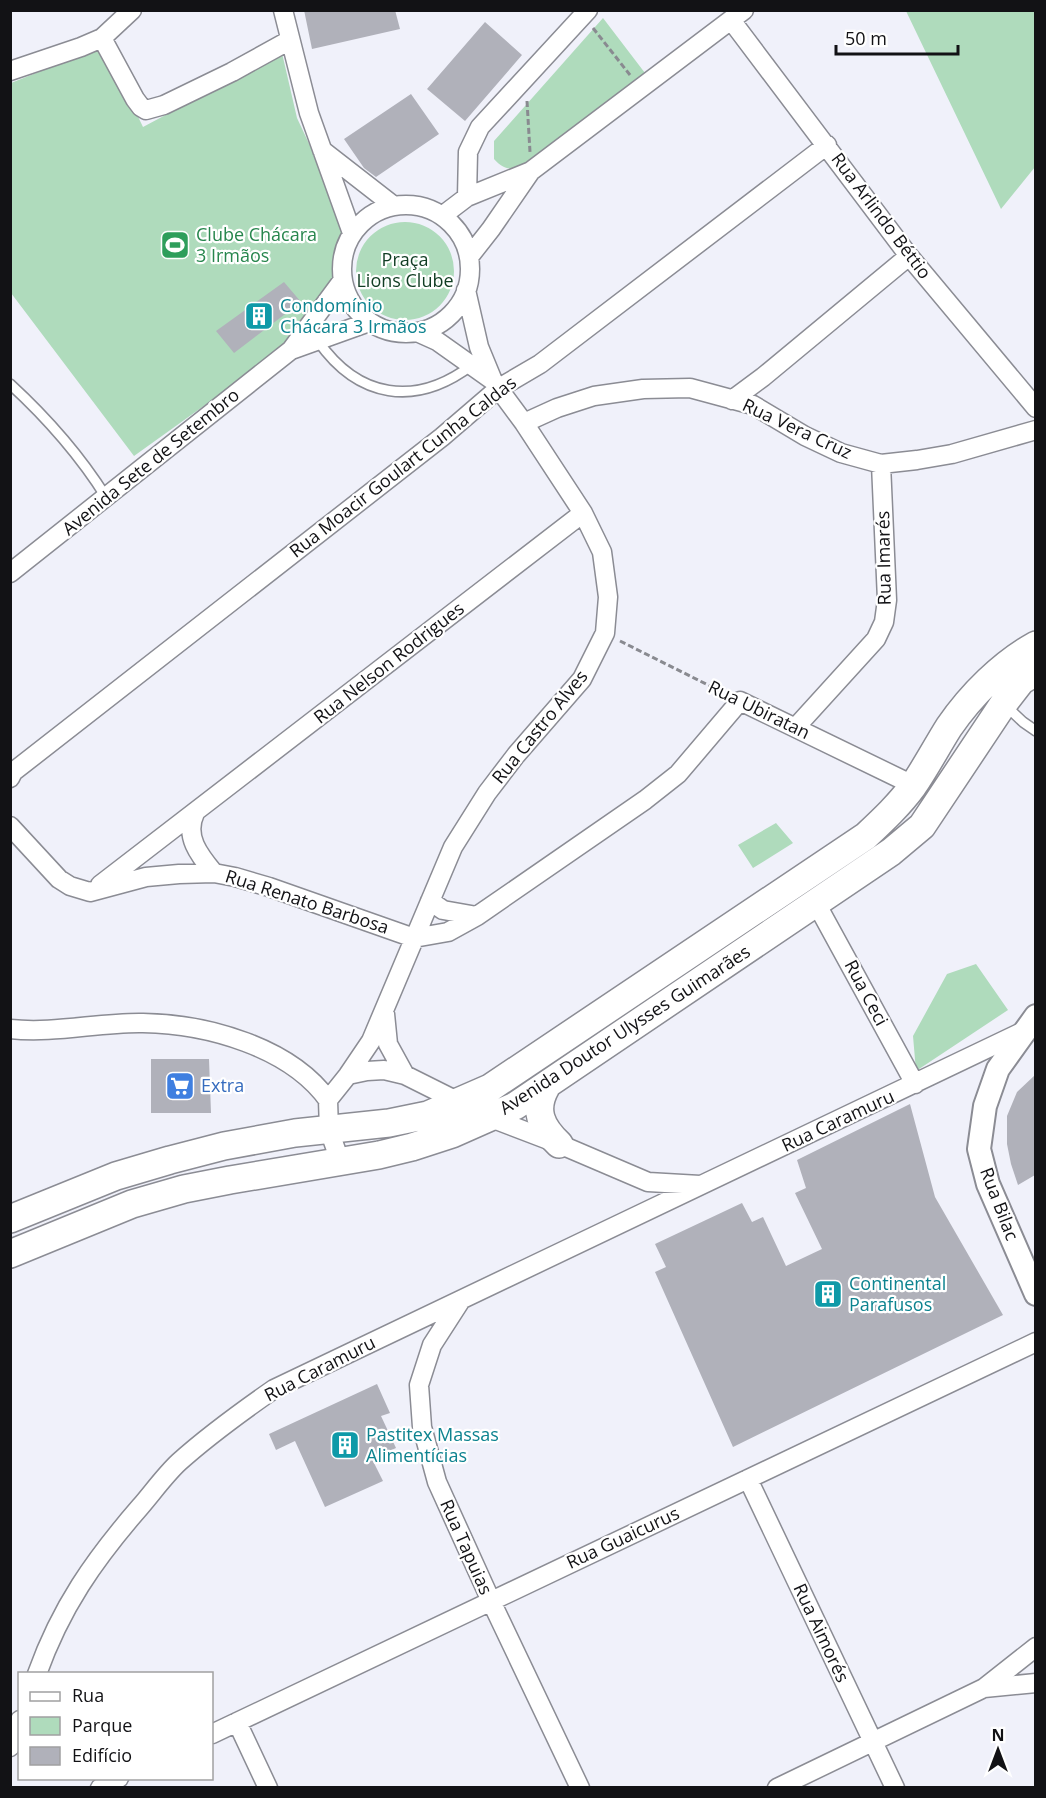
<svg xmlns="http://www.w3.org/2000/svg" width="1046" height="1798" font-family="'Open Sans',sans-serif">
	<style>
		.green { fill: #afdbbc }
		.building { fill: #b0b1ba }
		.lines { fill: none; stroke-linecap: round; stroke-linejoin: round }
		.service-casing { stroke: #8b8c94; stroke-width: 12 }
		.minor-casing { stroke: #8b8c94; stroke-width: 21 }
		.tertiary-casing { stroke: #8b8c94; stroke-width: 26 }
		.secondary-casing { stroke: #8b8c94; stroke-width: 30 }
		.path { stroke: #898a90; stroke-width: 3; stroke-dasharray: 6 3; stroke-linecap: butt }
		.service { stroke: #fff; stroke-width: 9 }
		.minor { stroke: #fff; stroke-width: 18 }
		.tertiary { stroke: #fff; stroke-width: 22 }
		.secondary { stroke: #fff; stroke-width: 27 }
		.labels { text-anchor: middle; stroke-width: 4.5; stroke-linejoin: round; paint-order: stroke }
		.street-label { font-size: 18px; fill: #121215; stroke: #fff }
		.leisure-label { font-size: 18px; fill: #27864d; stroke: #fff; text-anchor: start }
		.park-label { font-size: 18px; fill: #103d23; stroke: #fff }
		.culture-label { font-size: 18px; fill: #0d838f; stroke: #fff; text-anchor: start }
		.shop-label { font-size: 18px; fill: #366cbe; stroke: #fff; text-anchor: start }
	</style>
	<rect width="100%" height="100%" fill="#f0f1fa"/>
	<path class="green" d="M 906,11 L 1035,11 L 1035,167 L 1001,209 Z
		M 603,18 L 645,73 L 527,166 C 512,170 505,171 494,159 L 494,141 Z
		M 104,46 L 143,127 L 282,53 L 297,118 L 312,150 L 345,233 L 335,257 L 335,280 L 286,347 L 134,456 L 11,293 L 11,83 Z
		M356 271a49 49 0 1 1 98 0a49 49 0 1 1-98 0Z
		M 776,823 L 793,843 L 753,868 L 738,845 Z
		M 976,964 L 1008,1010 L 916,1071 L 913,1036 L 947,974 Z"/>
	<path class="building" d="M 304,10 L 395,10 L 400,29 L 312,49 Z
		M 485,22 L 522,55 L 465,121 L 427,89 Z
		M 411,94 L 439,134 L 376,177 L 364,168 L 344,139 Z
		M 284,282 L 301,302 L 234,353 L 216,331 Z
		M 151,1059 L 209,1059 L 211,1113 L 151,1113 Z
		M 1035,1075 L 1035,1175 L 1018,1185 L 1011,1164 L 1007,1144 L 1007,1116 L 1017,1092 Z
		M 910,1104 L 935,1197 L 1003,1315 L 733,1447 L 655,1272 L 666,1267 L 655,1244 L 742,1203 L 752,1222 L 763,1217 L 786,1266 L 822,1249 L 795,1193 L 806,1188 L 797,1160 Z
		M 377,1384 L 390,1413 L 381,1416 L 396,1448 L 372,1459 L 383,1481 L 325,1507 L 295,1441 L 276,1450 L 269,1434 Z"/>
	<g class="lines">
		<g class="service-casing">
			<path id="service" d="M 318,341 C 358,398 415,408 472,365
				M 10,384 C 47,418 79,454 106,497
				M 1005,705 L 1023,722 L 1036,731"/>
		</g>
		<g class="minor-casing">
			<path id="minor" d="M 283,10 L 309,113 L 352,233
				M 731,20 L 909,256 L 1036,408
				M 102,38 L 135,99 L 141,107 L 146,110 L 164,105 L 232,72 L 290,40
				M 10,71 L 81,47 L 102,38 L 132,10
				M 322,150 L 394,206
				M 467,197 L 468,152 L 480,127 L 588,10
				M342 269a64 64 0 1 1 128 0a64 64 0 1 1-128 0Z
				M 442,216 L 467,197 L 531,171 L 744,10
				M 469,257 L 491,229 L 531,171
				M 417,332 L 437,341 L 492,380
				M 291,350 L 369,322
				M 732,400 L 763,377 L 909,256
				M 524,423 L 557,408 L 594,396 L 643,389 L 690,388 L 753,405 L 805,436 L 841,453 L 881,464 L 917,460 L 952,454 L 1036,430
				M 10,573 L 291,350 L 342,281
				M 796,727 L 876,639 L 884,622 L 887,600 L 881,464
				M 10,778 L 13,772 L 442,437 L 499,388 L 540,364 L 827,145
				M 195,813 C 184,836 199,855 214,873
				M 10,826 L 59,879 L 70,886 L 90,892 L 146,877 L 179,874 L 214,873 L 235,877 L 269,887 L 414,938 L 448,932 L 477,916 L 645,800 L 678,774 L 740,701 L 913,785
				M 100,885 L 583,513
				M 430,901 L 443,910 L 477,916
				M 816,903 L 915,1084
				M 385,1014 L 388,1044 L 405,1075
				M 10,1029 C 55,1034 99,1022 143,1023 C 207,1024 290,1047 328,1100
				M 348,1075 L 367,1071 L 384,1070 L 405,1075 L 491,1118 L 559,1144 L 648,1182 L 700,1185
				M 340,1161 L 329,1130 L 328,1100 L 348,1075 L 371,1041 L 453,847 L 487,793 L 516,755 L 582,679 L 605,633 L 608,597 L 602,552 L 583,513 L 524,423 L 493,381 L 479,347 L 466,290
				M 461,1300 L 432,1345 L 419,1385 L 422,1427 L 437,1482 L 491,1601 L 580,1788
				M 748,1479 L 895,1788
				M 37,1674 C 61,1607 94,1560 140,1507 C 153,1492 165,1475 179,1462 C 209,1435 241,1412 274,1389 L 1026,1030
				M 984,1688 L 1036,1683
				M 237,1722 L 268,1788
				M 212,1734 L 1036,1342
				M 10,1747 L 20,1720
				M 100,1788 L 119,1778
				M 777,1788 L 984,1688 L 1036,1647"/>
		</g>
		<g class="tertiary-casing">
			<path id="tertiary" d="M 1036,1016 L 998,1069 L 985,1106 L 979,1149 L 988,1184 L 1036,1294"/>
		</g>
		<g class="secondary-casing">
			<path id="secondary" d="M 546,1087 C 533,1110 541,1127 559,1144
				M 10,1219 L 116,1176 L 170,1160 L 224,1146 L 295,1133 L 389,1123 L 428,1115 L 490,1088 L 866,836 C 883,820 899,805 913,786 C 926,767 937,746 949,727 C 971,695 1002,664 1036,645
				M 10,1254 L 132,1204 L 184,1189 L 230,1180 L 379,1155 L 412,1147 L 452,1134 L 515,1106 L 891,852 L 922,826 L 1004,703 L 1021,681 L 1036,672"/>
		</g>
		<path class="path" d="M 593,28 L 630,75
			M 527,101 L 530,152
			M 620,641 L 724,693"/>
		<use href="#service" class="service"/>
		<use href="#minor" class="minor"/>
		<use href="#tertiary" class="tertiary"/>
		<use href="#secondary" class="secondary"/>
	</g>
	<defs>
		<g id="stadium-square" transform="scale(1.5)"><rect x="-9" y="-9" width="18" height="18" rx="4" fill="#2e9e5b" stroke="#fff"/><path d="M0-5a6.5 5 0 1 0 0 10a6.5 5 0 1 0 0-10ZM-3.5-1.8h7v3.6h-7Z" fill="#fff"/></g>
		<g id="building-square" transform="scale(1.5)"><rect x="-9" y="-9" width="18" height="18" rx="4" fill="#0f9aa8" stroke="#fff"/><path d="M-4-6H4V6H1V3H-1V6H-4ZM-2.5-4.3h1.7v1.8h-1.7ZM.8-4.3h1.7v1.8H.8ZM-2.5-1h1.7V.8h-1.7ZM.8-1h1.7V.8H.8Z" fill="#fff"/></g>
		<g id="supermarket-square" transform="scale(1.5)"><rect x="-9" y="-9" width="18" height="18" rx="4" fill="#3f7fe0" stroke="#fff"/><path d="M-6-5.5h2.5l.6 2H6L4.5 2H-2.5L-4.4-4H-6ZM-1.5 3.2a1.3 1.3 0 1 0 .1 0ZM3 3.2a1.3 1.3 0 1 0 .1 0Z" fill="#fff"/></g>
	</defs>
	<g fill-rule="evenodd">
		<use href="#stadium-square" x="175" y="245"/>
		<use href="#building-square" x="259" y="316"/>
		<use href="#supermarket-square" x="180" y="1086"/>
		<use href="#building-square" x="828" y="1294"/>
		<use href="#building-square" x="345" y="1445"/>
	</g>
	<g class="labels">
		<g class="street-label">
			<text transform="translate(881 216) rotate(53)" y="6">Rua Arlindo Béttio</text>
			<text transform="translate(797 429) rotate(25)" y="6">Rua Vera Cruz</text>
			<text transform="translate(151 462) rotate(-39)" y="6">Avenida Sete de Setembro</text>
			<text transform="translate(403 467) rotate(-38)" y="6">Rua Moacir Goulart Cunha Caldas</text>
			<text transform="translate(884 558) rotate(-91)" y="6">Rua Imarés</text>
			<text transform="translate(389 663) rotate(-38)" y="6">Rua Nelson Rodrigues</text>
			<text transform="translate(759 710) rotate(26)" y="6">Rua Ubiratan</text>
			<text transform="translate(540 727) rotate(-51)" y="6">Rua Castro Alves</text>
			<text transform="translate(307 902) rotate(18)" y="6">Rua Renato Barbosa</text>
			<text transform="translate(866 993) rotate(62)" y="6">Rua Ceci</text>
			<text transform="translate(625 1030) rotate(-33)" y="6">Avenida Doutor Ulysses Guimarães</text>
			<text transform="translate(838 1121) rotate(-25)" y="6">Rua Caramuru</text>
			<text transform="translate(999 1204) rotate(69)" y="6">Rua Bilac</text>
			<text transform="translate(320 1369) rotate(-27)" y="6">Rua Caramuru</text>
			<text transform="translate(623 1538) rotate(-25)" y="6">Rua Guaicurus</text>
			<text transform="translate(466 1547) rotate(66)" y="6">Rua Tapuias</text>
			<text transform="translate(821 1633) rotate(65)" y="6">Rua Aimorés</text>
		</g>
		<g class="leisure-label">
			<text x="196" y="241">Clube Chácara<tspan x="196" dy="21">3 Irmãos</tspan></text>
		</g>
		<g class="park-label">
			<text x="405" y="266">Praça<tspan x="405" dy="21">Lions Clube</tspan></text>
		</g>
		<g class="culture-label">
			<text x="280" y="312">Condomínio<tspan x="280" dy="21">Chácara 3 Irmãos</tspan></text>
			<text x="849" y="1290">Continental<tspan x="849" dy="21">Parafusos</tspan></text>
			<text x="366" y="1441">Pastitex Massas<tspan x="366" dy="21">Alimentícias</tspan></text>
		</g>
		<g class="shop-label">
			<text x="201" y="1092">Extra</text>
		</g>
	</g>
	<rect width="1046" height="1798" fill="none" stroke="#121215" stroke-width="24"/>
	<rect x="18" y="1672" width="195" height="108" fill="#ffffff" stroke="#a0a0a1" stroke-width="1.5"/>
	<rect x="30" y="1692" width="30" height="9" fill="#ffffff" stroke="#a0a0a1" stroke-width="1.5"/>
	<text x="72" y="1702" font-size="18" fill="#121215">Rua</text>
	<rect x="30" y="1717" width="30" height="18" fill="#afdbbc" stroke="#a0a0a1" stroke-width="1.5"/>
	<text x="72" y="1732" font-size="18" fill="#121215">Parque</text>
	<rect x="30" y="1747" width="30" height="18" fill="#b0b1ba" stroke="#a0a0a1" stroke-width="1.5"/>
	<text x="72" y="1762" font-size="18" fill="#121215">Edifício</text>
	<g transform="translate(998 1750)" stroke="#ffffff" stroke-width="4.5" paint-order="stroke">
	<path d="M0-4.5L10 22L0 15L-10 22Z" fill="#121215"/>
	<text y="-9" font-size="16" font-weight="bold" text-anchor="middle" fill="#121215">N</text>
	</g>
	<path d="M836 45v9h122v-9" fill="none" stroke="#121215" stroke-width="3"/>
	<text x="845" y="45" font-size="18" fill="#121215" stroke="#ffffff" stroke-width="4.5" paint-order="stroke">50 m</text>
</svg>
